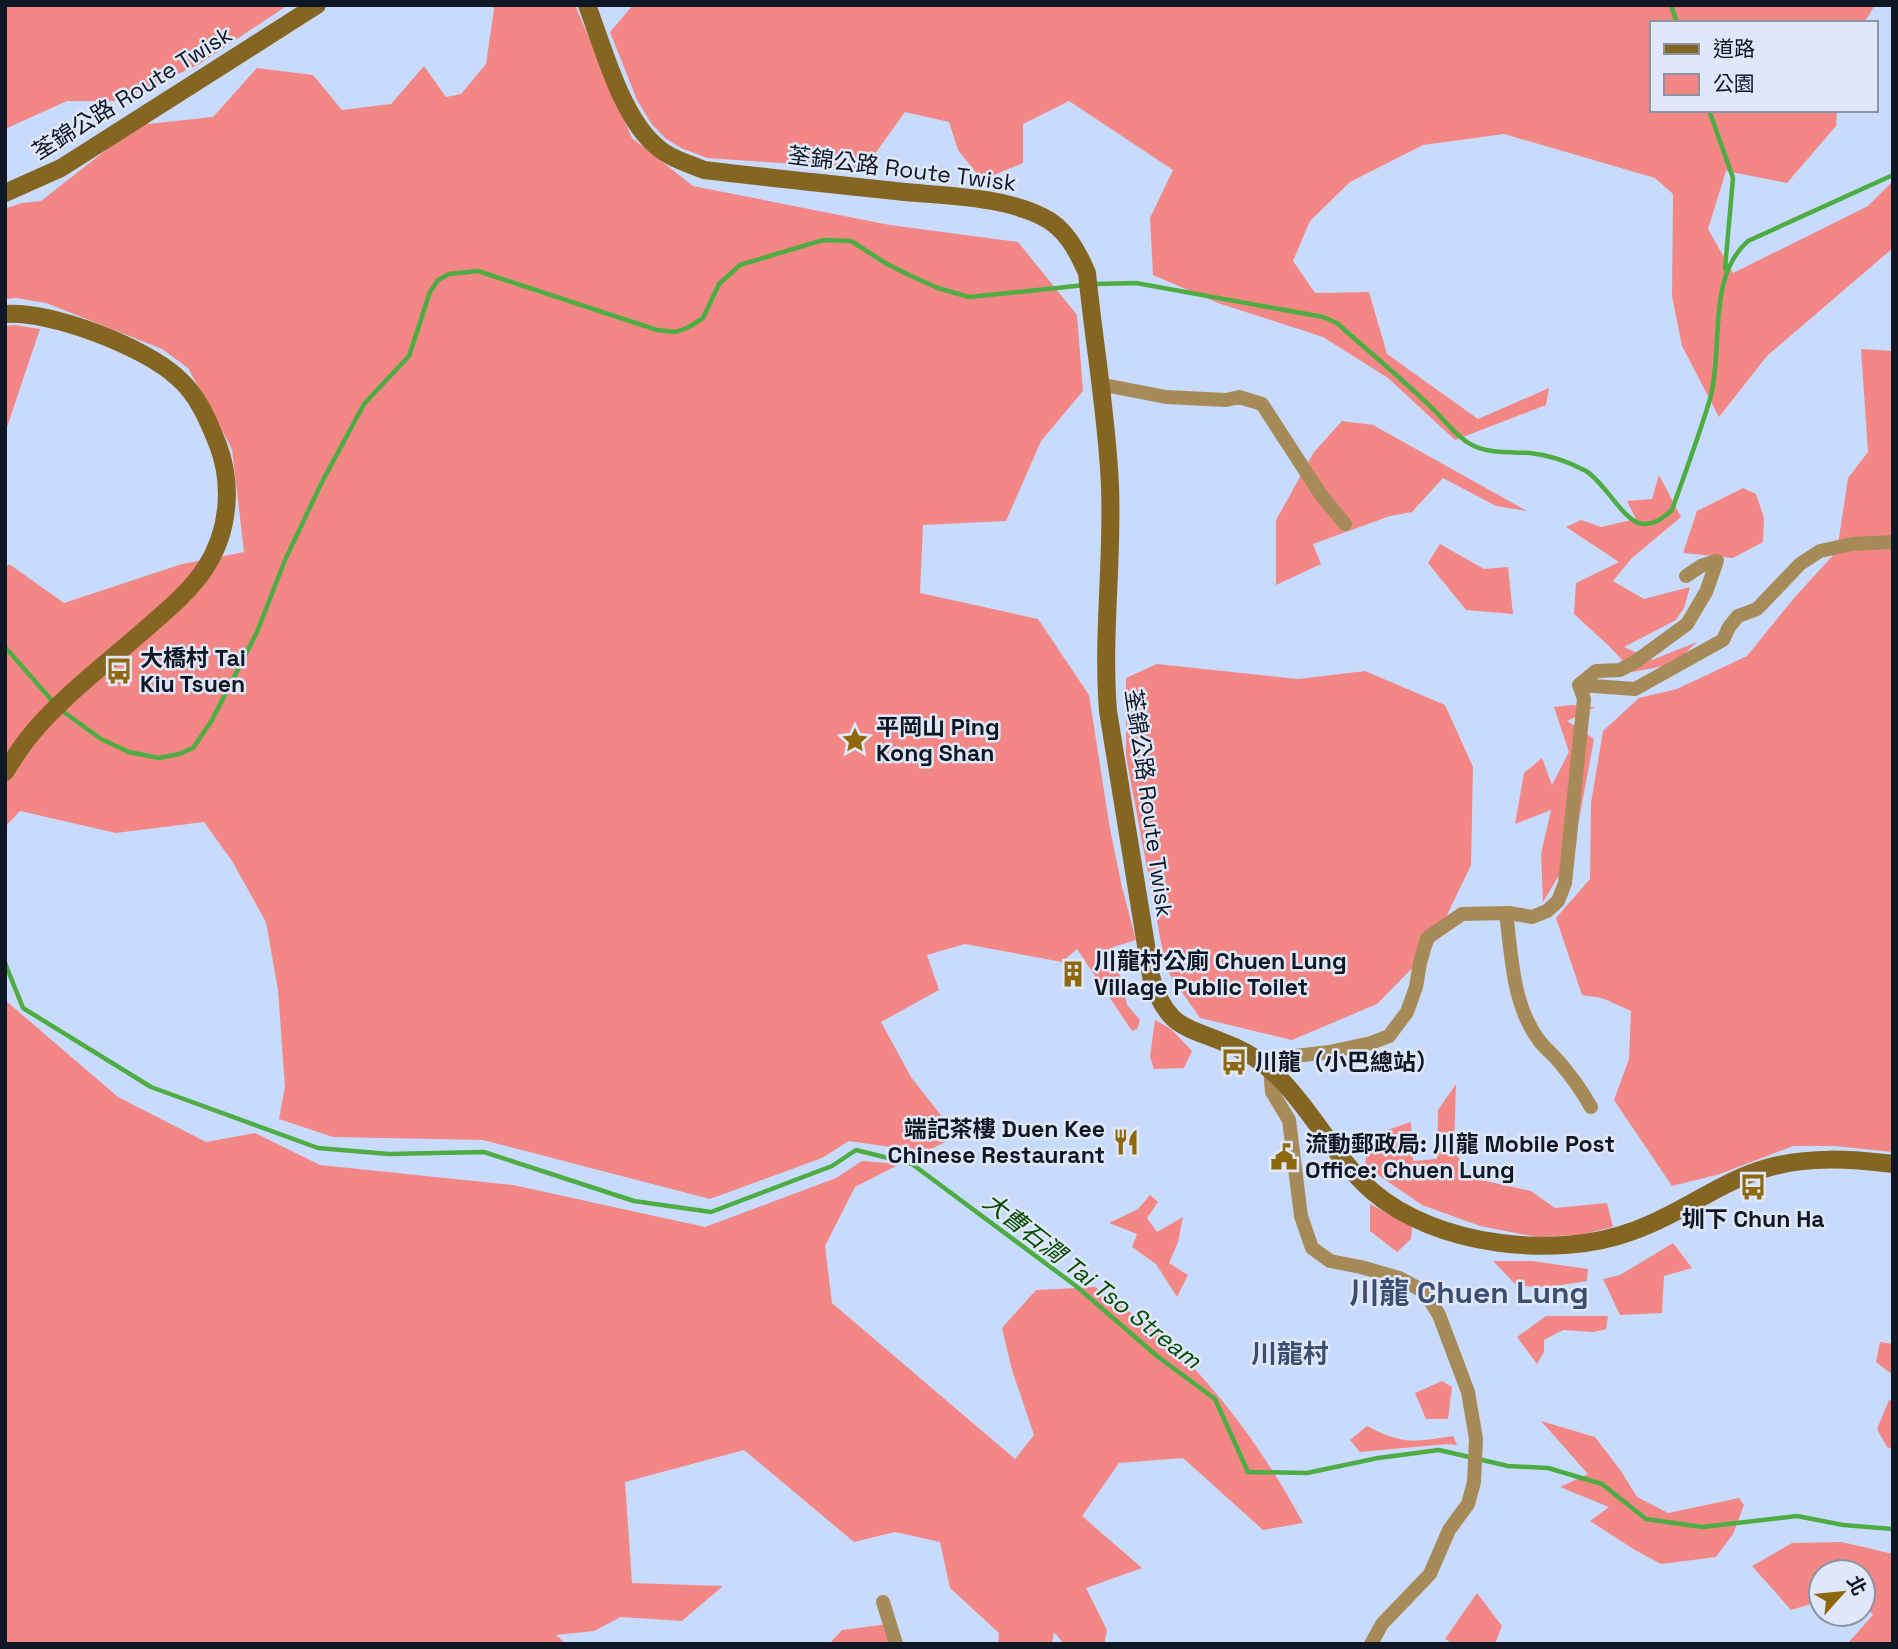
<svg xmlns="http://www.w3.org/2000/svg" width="1898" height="1649" font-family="'Space Grotesk','Noto Sans TC',sans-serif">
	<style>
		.green { fill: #f38785 }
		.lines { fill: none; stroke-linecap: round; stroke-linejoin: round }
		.stream { stroke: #4dad43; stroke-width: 4.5 }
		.street { stroke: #a68b58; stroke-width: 14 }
		.secondary { stroke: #856522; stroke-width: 18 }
		.labels { text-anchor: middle; stroke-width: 5; stroke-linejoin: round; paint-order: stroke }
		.street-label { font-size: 23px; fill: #0f1624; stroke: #dfe8f9 }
		.poi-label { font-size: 23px; font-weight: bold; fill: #0f1624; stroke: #dfe8f9; text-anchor: start }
		.water-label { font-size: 24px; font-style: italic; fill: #064b00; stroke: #dfe8f9 }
		.quarter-label { font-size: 26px; font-weight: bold; fill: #3c4e70; stroke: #dfe8f9 }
		.district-label { font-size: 30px; font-weight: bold; fill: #3c4e70; stroke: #dfe8f9 }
	</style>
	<rect width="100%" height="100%" fill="#c9dbfc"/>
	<path class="green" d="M 5,5 L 288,5 L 198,65 L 118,101 L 67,101 L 5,129 Z
		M 491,5 L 575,5 L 632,138 L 693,186 L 890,225 L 1018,242 L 1077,315 L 1083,391 L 1041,441 L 1006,521 L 923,525 L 920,593 L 1038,619 L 1089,695 L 1110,829 L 1122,887 L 1136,940 L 1113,947 L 1127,1005 L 1140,1020 L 1137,1029 L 1132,1031 L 1077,949 L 1062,962 L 965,944 L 927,955 L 939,990 L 881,1022 L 911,1077 L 957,1136 L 925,1152 L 849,1141 L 822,1158 L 710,1199 L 483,1140 L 333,1137 L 279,1119 L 285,1087 L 278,990 L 266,922 L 232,861 L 204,822 L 116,833 L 20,811 L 5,827 L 5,568 L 9,564 L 64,603 L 182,564 L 244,552 L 232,449 L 188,368 L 162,349 L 46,303 L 16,298 L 5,299 L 6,208 L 22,203 L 41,201 L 138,125 L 213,117 L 257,68 L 313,75 L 342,110 L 391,104 L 424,66 L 446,97 L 461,94 L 486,64 L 494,9 Z
		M 633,5 L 1875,5 L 1864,23 L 1651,23 L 1651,110 L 1837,110 L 1836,126 L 1787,183 L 1726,171 L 1708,229 L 1733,273 L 1868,206 L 1893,181 L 1893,248 L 1767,356 L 1719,417 L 1682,346 L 1672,296 L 1673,194 L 1655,178 L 1504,134 L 1423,145 L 1350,182 L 1310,221 L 1293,261 L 1315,293 L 1369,292 L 1387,354 L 1478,419 L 1549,388 L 1546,405 L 1455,440 L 1388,378 L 1323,337 L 1218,303 L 1153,275 L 1150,218 L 1173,170 L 1069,101 L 1023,124 L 1023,163 L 982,180 L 958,150 L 949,122 L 905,112 L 864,169 L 707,158 L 681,148 L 665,138 L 651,123 L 637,100 L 610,32 Z
		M 15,325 L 40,329 L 5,433 L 5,326 Z
		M 1861,349 L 1893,351 L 1893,1152 L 1835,1146 L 1793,1146 L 1720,1174 L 1672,1186 L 1614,1100 L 1629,1059 L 1631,1011 L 1602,998 L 1582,995 L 1556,918 L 1590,879 L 1591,803 L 1603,731 L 1639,698 L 1677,689 L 1747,656 L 1794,598 L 1837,551 L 1848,478 L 1868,452 Z
		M 1342,421 L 1373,425 L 1527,511 L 1496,506 L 1443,478 L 1412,512 L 1390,516 L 1313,544 L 1321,564 L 1276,585 L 1276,520 L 1314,452 Z
		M 1659,475 L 1681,517 L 1632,558 L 1613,581 L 1644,599 L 1690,587 L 1684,608 L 1676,620 L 1624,647 L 1652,660 L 1697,642 L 1674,664 L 1633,672 L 1610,647 L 1574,614 L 1576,583 L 1619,562 L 1566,527 L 1581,520 L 1601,527 L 1636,519 L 1627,501 L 1652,499 Z
		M 1743,488 L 1756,494 L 1764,518 L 1763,542 L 1733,558 L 1683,553 L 1697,511 Z
		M 1440,544 L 1484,569 L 1508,567 L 1513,614 L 1466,610 L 1428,563 Z
		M 1157,664 L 1298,679 L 1365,671 L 1445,705 L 1473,767 L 1471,865 L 1431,949 L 1377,1004 L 1292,1040 L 1200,1018 L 1166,969 L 1126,756 L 1126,678 Z
		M 1571,705 L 1595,707 L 1567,721 L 1594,739 L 1578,825 L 1576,847 L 1543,902 L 1541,854 L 1551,810 L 1515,824 L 1524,773 L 1542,758 L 1552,785 L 1569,752 L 1554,707 Z
		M 5,1000 L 118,1097 L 206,1142 L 255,1133 L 320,1165 L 513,1185 L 705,1227 L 836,1178 L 862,1161 L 900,1164 L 855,1187 L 825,1246 L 832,1303 L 1015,1459 L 1034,1435 L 1012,1370 L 1002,1328 L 1036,1290 L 1095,1287 C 1121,1306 1149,1324 1172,1346 C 1225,1397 1268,1458 1303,1523 L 1263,1530 L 1183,1458 L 1119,1463 L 1082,1516 L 1142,1568 L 1086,1588 L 1107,1630 L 1104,1644 L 1064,1644 L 1054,1632 L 1052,1644 L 998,1644 L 999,1633 L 950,1588 L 940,1542 L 895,1532 L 854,1542 L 744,1450 L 625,1482 L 632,1583 L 723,1586 L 682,1621 L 621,1617 L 594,1631 L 556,1635 L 566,1644 L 5,1644 Z
		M 1155,1020 L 1171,1029 L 1192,1051 L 1184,1068 L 1154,1069 L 1150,1057 Z
		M 1456,1084 L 1454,1148 L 1468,1177 L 1531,1191 L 1555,1208 L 1607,1203 L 1613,1227 L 1580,1235 L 1537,1237 L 1480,1226 L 1422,1205 L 1365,1166 L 1369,1136 L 1411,1122 L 1413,1161 L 1437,1159 L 1438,1110 Z
		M 1150,1195 L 1158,1202 L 1147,1218 L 1157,1232 L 1183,1217 L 1178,1242 L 1169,1263 L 1188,1275 L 1177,1297 L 1156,1264 L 1132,1247 L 1137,1234 L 1109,1223 L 1138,1209 Z
		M 1370,1204 L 1412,1227 L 1411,1239 L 1397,1252 L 1370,1231 Z
		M 1673,1243 L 1692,1268 L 1664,1276 L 1662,1313 L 1620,1315 L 1603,1279 L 1620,1275 Z
		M 1493,1261 L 1532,1261 L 1588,1269 L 1587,1281 L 1548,1287 L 1517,1286 Z
		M 1546,1316 L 1608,1316 L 1606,1329 L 1594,1332 L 1563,1330 L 1544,1340 L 1544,1352 L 1537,1364 L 1517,1337 Z
		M 1880,1342 L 1893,1344 L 1893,1375 L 1876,1362 Z
		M 1442,1381 L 1452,1387 L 1448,1419 L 1426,1419 L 1415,1393 Z
		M 1889,1400 L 1893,1401 L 1893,1449 L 1887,1447 L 1877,1429 Z
		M 1541,1421 L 1595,1437 L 1621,1471 L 1637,1497 L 1668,1513 L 1739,1498 L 1744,1505 L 1733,1534 L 1716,1557 L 1661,1564 L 1635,1550 L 1590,1521 L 1609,1507 L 1560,1487 L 1588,1474 Z
		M 1367,1426 C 1403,1445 1414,1442 1453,1436 L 1457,1445 L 1447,1444 L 1360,1452 L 1350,1440 Z
		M 1842,1542 L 1893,1554 L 1893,1644 L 1847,1644 L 1873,1615 L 1863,1602 L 1863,1572 L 1821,1572 L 1821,1601 L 1791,1610 L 1752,1566 L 1792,1543 Z
		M 1477,1593 L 1502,1626 L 1495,1644 L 1453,1644 L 1445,1639 Z
		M 896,1623 L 900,1644 L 829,1644 L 842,1630 Z"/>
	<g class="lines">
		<path class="stream" d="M 1671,5 L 1677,23
			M 1709,110 L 1733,178 L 1725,269
			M 1094,284 L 1136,283 L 1323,317 L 1337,323 C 1370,353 1405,381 1437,413 C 1448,424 1458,438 1472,445 C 1489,454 1512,452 1530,453 C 1550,455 1569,462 1586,471 C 1604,482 1623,519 1639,523 C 1652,527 1663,518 1672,510 C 1685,473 1699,436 1710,399 C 1724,349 1706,278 1748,241 L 1893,175
			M 5,647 L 55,704
			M 61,710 L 101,739 L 129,752 L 159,758 L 179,754 L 193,748 L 212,720 L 257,632 L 285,560 L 322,482 L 364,404 L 409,356 L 430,292 L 438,280 L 449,274 L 478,271 L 657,330 L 676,332 L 689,327 L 703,318 L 719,284 L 740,265 L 823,240 L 851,241 L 887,264 L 911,276 L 938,288 L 969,297 L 1085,285
			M 5,963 L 23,1008 L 151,1087 L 318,1148 L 389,1154 L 484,1152 L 634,1201 L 711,1212 L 832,1166 L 856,1150 L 912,1164 L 1076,1286 L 1157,1356 L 1215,1399 L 1248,1472 L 1307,1473 L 1378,1458 L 1439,1450 L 1508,1466 L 1548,1468 L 1602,1484 L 1646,1519 L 1702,1527 L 1797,1516 L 1843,1525 L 1893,1529"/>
		<path class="street" d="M 1099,384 L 1166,397 L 1226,400 L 1239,397 L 1262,404 L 1321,495 L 1345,524
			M 1579,685 L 1635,689 L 1723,640 L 1729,627 L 1738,616 L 1757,609 L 1800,564 L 1820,551 L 1852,544 L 1893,542
			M 1506,914 C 1512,956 1512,1003 1538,1039 C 1544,1048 1553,1054 1560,1063 C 1572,1077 1582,1091 1591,1107
			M 883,1602 L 896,1644
			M 1371,1644 L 1382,1624 L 1430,1574 L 1449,1530 L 1468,1504 L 1474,1482 L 1476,1439 L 1468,1392 L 1439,1315 L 1425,1292 L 1399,1278 L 1361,1267 L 1330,1261 L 1312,1248 L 1301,1216 L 1289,1120 L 1272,1092 L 1270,1069 L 1295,1056 L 1329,1052 L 1371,1043 L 1389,1036 L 1407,1012 L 1416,987 L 1420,963 L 1427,938 L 1462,914 L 1509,913 L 1532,917 L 1547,911 L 1558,901 L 1565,883 L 1584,699 L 1579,685 L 1596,671 L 1620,670 L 1635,662 L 1687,624 L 1706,592 L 1717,561 L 1701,566 L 1686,576"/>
		<path class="secondary" d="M 587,5 C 603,47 621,116 656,146 C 669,158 687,163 704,170 C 771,178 838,185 905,192 C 948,196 1003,197 1041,216 C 1065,227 1077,250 1087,273 C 1094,344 1107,415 1110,486 C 1113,561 1102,636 1108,711 L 1151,976 C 1155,991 1161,1006 1173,1018 C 1187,1031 1208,1035 1225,1043 C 1247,1051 1266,1064 1282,1081 C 1315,1115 1336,1159 1372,1191 C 1435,1246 1556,1260 1633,1231 C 1680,1215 1720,1181 1767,1168 C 1809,1156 1850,1159 1893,1164
			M 5,193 L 61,168 L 317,5
			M 5,314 C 51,311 143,346 177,377 C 198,395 208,420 218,445 C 233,485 229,531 206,567 C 190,592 164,613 142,632 C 107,663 58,700 29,737 C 20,748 13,760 5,772"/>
	</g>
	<defs>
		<g id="bus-bare" transform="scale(2.1)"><path d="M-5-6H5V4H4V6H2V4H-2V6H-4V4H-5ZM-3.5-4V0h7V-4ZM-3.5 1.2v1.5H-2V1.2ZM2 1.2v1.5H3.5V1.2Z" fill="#8f680d" stroke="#dfe8f9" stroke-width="2.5" paint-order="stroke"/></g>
		<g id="sight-bare" transform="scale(2.1)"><path d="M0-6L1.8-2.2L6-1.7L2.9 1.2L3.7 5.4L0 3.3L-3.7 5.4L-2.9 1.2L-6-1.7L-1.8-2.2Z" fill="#8f680d" stroke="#dfe8f9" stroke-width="2.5" paint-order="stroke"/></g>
		<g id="building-bare" transform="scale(2.1)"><path d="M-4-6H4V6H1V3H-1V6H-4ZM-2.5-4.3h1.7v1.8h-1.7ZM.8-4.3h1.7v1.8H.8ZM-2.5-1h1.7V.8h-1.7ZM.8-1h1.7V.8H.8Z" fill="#8f680d" stroke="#dfe8f9" stroke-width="2.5" paint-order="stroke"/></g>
		<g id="restaurant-bare" transform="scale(2.1)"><path d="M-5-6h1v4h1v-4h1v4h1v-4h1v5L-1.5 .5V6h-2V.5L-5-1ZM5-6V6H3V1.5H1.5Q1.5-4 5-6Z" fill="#8f680d" stroke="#dfe8f9" stroke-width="2.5" paint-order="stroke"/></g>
		<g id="civic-bare" transform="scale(2.1)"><path d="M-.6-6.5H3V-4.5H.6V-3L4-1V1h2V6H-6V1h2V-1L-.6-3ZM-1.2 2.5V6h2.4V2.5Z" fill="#8f680d" stroke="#dfe8f9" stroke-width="2.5" paint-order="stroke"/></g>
	</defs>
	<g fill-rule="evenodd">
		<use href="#bus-bare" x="119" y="671"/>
		<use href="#sight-bare" x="855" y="740"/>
		<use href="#building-bare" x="1073" y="974"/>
		<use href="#bus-bare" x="1234" y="1062"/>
		<use href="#restaurant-bare" x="1126" y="1142"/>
		<use href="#civic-bare" x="1284" y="1157"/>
		<use href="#bus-bare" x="1753" y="1187"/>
	</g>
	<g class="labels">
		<g class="street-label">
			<text transform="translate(132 93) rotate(-32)" y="8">荃錦公路 Route Twisk</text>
			<text transform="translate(902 169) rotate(7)" y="8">荃錦公路 Route Twisk</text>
			<text transform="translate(1149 803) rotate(82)" y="8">荃錦公路 Route Twisk</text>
		</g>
		<g class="poi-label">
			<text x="140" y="666">大橋村 Tai<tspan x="140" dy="26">Kiu Tsuen</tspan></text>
			<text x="876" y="735">平岡山 Ping<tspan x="876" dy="26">Kong Shan</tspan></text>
			<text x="1094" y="969">川龍村公廁 Chuen Lung<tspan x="1094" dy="26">Village Public Toilet</tspan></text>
			<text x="1255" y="1070">川龍（小巴總站）</text>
			<text x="1105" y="1137" text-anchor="end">端記茶樓 Duen Kee<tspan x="1105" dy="26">Chinese Restaurant</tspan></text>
			<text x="1305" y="1152">流動郵政局: 川龍 Mobile Post<tspan x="1305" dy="26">Office: Chuen Lung</tspan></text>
			<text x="1753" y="1227" text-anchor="middle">圳下 Chun Ha</text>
		</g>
		<g class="water-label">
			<text transform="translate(1092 1281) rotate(38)" y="8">大曹石澗 Tai Tso Stream</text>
		</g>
		<g class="quarter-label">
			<text x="1290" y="1363">川龍村</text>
		</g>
		<g class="district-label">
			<text x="1469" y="1303">川龍 Chuen Lung</text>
		</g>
	</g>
	<rect width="1898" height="1649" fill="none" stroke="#0f1624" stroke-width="14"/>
	<rect x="1650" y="21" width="228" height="91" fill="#dfe8f9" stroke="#8c94a4" stroke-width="2"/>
	<rect x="1664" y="44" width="35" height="10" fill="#856522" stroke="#8c94a4" stroke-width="2"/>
	<text x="1713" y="56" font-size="21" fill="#0f1624">道路</text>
	<rect x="1664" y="74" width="35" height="21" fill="#f38785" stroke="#8c94a4" stroke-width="2"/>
	<text x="1713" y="91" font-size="21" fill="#0f1624">公園</text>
	<g transform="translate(1842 1593) rotate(63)"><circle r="33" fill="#dfe8f9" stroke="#8c94a4" stroke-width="2"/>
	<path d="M0-5L12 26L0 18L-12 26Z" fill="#8f680d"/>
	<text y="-10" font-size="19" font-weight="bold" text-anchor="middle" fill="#0f1624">北</text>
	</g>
</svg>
